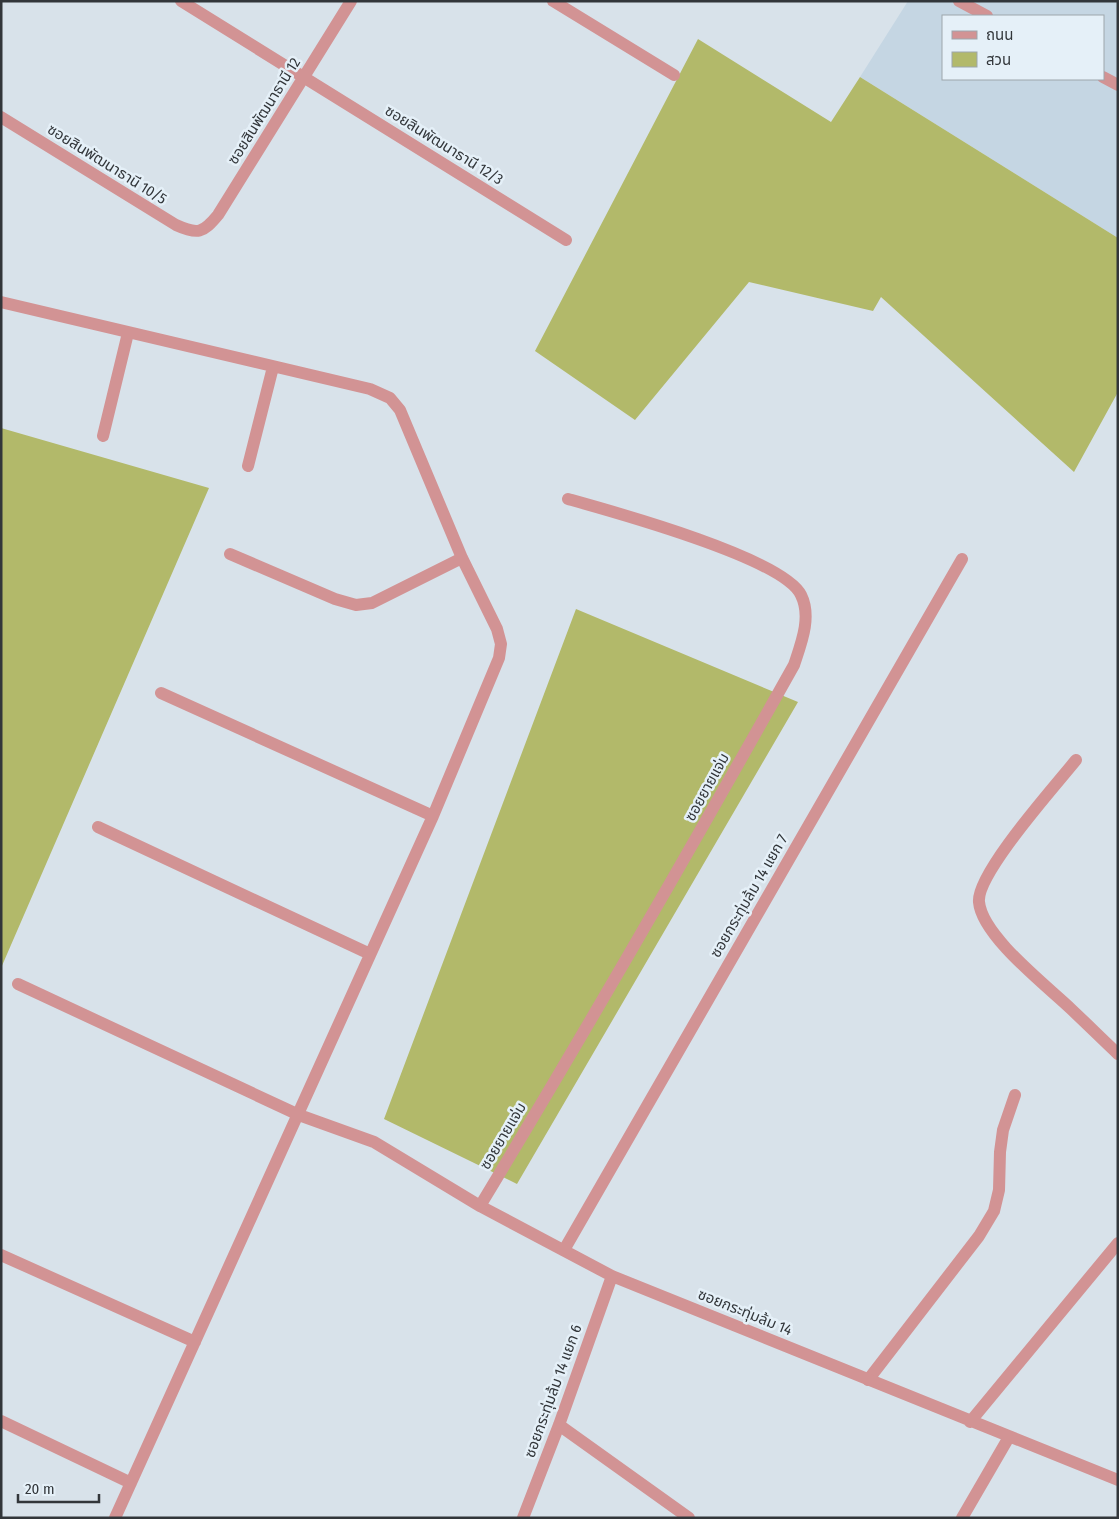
<svg xmlns="http://www.w3.org/2000/svg" width="1119" height="1519" font-family="'Fira Sans Condensed','Noto Sans Thai',sans-serif">
	<style>
		.built { fill: #c5d6e3; fill-rule: evenodd }
		.green { fill: #b2b96a }
		.lines { fill: none; stroke-linecap: round; stroke-linejoin: round }
		.service { stroke: #d29394; stroke-width: 12 }
		.minor { stroke: #d29394; stroke-width: 12 }
		.tertiary { stroke: #d29394; stroke-width: 12 }
		.labels { text-anchor: middle; stroke-width: 5; stroke-linejoin: round; paint-order: stroke }
		.street-label { font-size: 15px; fill: #32363a; stroke: #e5f0f8 }
	</style>
	<rect width="100%" height="100%" fill="#d8e2ea"/>
	<path class="built" d="M 908,1 L 1118,1 L 1118,238 L 860,77 ZM 943,16 L 1103,16 L 1103,79 L 943,79 Z"/>
	<path class="green" d="M 698,39 L 831,122 L 860,77 L 1118,238 L 1118,392 L 1074,472 L 881,297 L 873,311 L 749,282 L 635,420 L 535,351 Z
		M 1,428 L 209,488 L 1,968 Z
		M 576,609 L 798,702 L 517,1184 L 384,1119 Z"/>
	<g class="lines">
		<path class="service" d="M 868,1380 L 979,1236 L 994,1211 L 999,1190 L 1000,1152 L 1003,1130 L 1015,1095"/>
		<path class="minor" d="M 181,1 L 566,240
			M 553,1 L 674,75
			M 1,117 L 176,225 C 198,235 203,233 218,215 L 351,1
			M 1,302 L 370,389 L 390,398 L 400,410 L 462,558 L 497,629 L 501,644 L 499,658 L 433,816 L 115,1518
			M 103,436 L 128,333
			M 248,466 L 273,367
			M 230,554 L 335,599 L 356,605 L 372,603 L 462,558
			M 161,693 L 433,816
			M 1076,760 C 1056,785 976,874 979,902 C 982,936 1047,986 1071,1009 C 1087,1024 1102,1039 1118,1054
			M 98,827 L 370,954
			M 18,984 L 299,1115 L 374,1142 L 480,1206 L 612,1276 L 1118,1480
			M 480,1206 C 588,1027 692,847 794,665 C 801,644 812,617 801,595 C 783,558 611,511 568,499
			M 564,1250 L 962,559
			M 1,1255 L 195,1342
			M 1,1421 L 131,1483
			M 970,1422 L 1118,1243
			M 559,1425 L 689,1518
			M 523,1518 L 559,1425 L 612,1276
			M 962,1518 L 1009,1437"/>
		<path class="tertiary" d="M 959,1 L 987,16
			M 1103,77 L 1118,85"/>
	</g>
	<g class="labels">
		<g class="street-label">
			<text transform="translate(264 111) rotate(-58)" y="5">ซอยสินพัฒนาธานี 12</text>
			<text transform="translate(444 145) rotate(32)" y="5">ซอยสินพัฒนาธานี 12/3</text>
			<text transform="translate(107 164) rotate(32)" y="5">ซอยสินพัฒนาธานี 10/5</text>
			<text transform="translate(707 787) rotate(-61)" y="5">ซอยยายแจ่ม</text>
			<text transform="translate(749 896) rotate(-60)" y="5">ซอยกระทุ่มล้ม 14 แยก 7</text>
			<text transform="translate(503 1136) rotate(-59)" y="5">ซอยยายแจ่ม</text>
			<text transform="translate(745 1312) rotate(22)" y="5">ซอยกระทุ่มล้ม 14</text>
			<text transform="translate(553 1391) rotate(-70)" y="5">ซอยกระทุ่มล้ม 14 แยก 6</text>
		</g>
	</g>
	<rect width="1119" height="1519" fill="none" stroke="#32363a" stroke-width="5"/>
	<rect x="942" y="15" width="162" height="65" fill="#e5f0f8" stroke="#9da6ac"/>
	<rect x="952" y="31" width="25" height="8" fill="#d29394" stroke="#9da6ac"/>
	<text x="986" y="40" font-size="15" fill="#32363a">ถนน</text>
	<rect x="952" y="52" width="25" height="15" fill="#b2b96a" stroke="#9da6ac"/>
	<text x="986" y="65" font-size="15" fill="#32363a">สวน</text>
	<path d="M18 1494v8h81v-8" fill="none" stroke="#32363a" stroke-width="2.5"/>
	<text x="25" y="1494" font-size="15" fill="#32363a" stroke="#e5f0f8" stroke-width="4" paint-order="stroke">20 m</text>
</svg>
